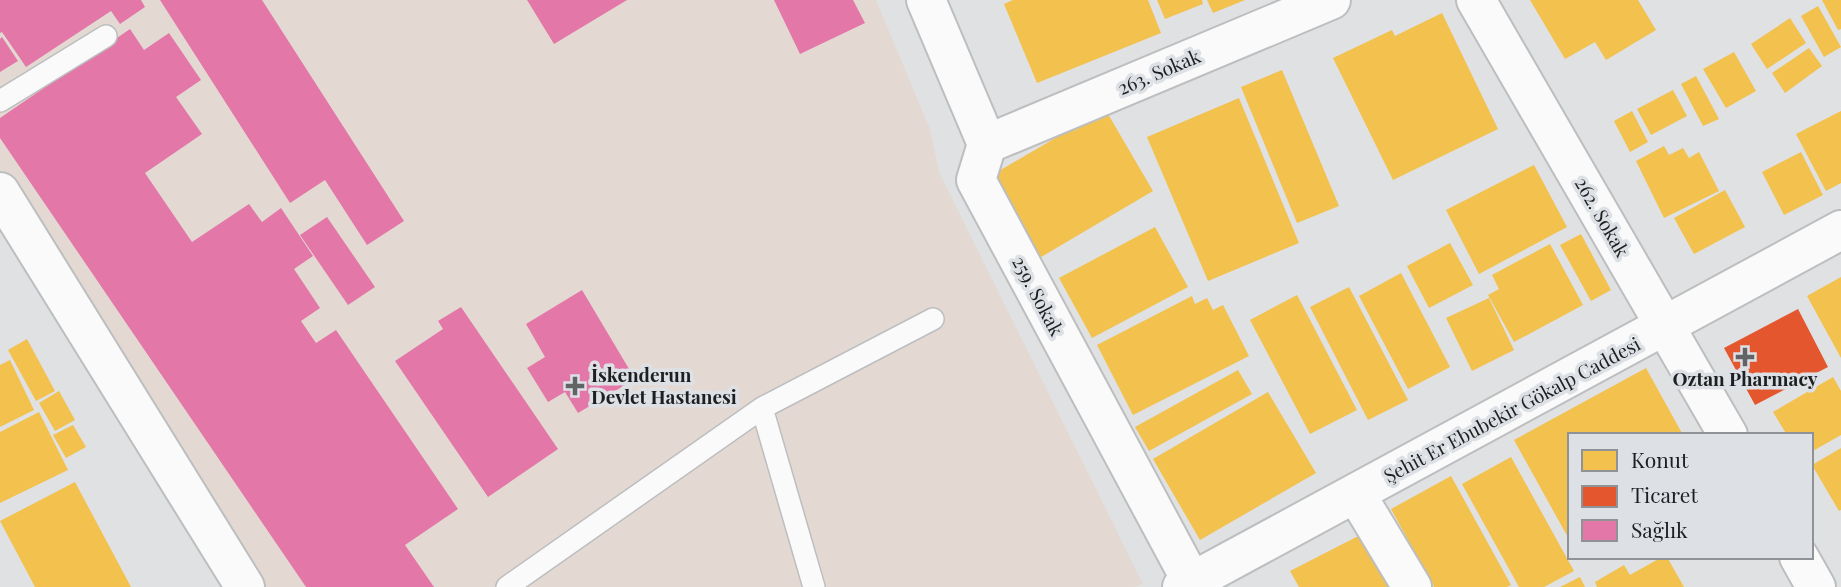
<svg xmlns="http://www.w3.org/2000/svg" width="1841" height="587" font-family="'Playfair Display',serif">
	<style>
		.medical { fill: #e3d9d2 }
		.homes { fill: #f2c14e }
		.shops { fill: #e4572e }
		.health { fill: #e377a8 }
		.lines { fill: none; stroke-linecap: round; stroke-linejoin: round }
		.lane-casing { stroke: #bcbebf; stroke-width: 24 }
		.street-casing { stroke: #bcbebf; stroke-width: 42 }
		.lane { stroke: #fafafb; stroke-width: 21 }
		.street { stroke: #fafafb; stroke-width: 38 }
		.poi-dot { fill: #616364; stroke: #dde1e5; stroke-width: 2.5 }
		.labels { text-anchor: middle; stroke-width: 7; stroke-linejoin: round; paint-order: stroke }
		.street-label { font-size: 19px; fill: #1d1f20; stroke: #dde1e5 }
		.poi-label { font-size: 19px; font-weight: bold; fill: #1d1f20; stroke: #dde1e5; text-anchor: start }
	</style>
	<rect width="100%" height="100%" fill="#dfe1e3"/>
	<path class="medical" d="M 0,0 L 876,0 L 930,129 L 939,172 L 1143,584 L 1135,587 L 240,587 L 0,217 Z"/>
	<path class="homes" d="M 1013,0 L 1148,0 L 1161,33 L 1037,83 L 1004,4 Z
		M 1157,0 L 1202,0 L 1203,4 L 1165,19 Z
		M 1207,0 L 1245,0 L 1213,13 Z
		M 1530,0 L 1638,0 L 1656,30 L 1606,60 L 1595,42 L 1565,59 Z
		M 1822,0 L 1841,0 L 1841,29 L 1838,30 Z
		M 1818,6 L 1841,47 L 1824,57 L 1801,16 Z
		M 1442,13 L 1498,129 L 1393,180 L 1333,58 L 1392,30 L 1395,36 Z
		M 1790,18 L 1806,43 L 1767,69 L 1751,44 Z
		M 1809,48 L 1822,66 L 1785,93 L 1772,73 Z
		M 1734,52 L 1756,91 L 1726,108 L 1703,69 Z
		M 1282,70 L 1339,206 L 1297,223 L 1241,87 Z
		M 1696,76 L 1719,119 L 1703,126 L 1681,84 Z
		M 1673,90 L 1687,116 L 1651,135 L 1637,109 Z
		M 1239,98 L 1299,243 L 1208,281 L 1147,137 Z
		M 1105,109 L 1153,191 L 1036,260 L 987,178 Z
		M 1632,111 L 1648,142 L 1630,152 L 1614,121 Z
		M 1841,111 L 1841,183 L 1826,191 L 1796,134 Z
		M 1664,146 L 1669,155 L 1683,148 L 1689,158 L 1699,152 L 1719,191 L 1664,218 L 1636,161 Z
		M 1801,152 L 1823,195 L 1784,215 L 1762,172 Z
		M 1534,165 L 1567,227 L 1479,274 L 1446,210 Z
		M 1725,190 L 1745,227 L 1694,254 L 1674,218 Z
		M 1155,227 L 1188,287 L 1092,338 L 1059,278 Z
		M 1581,234 L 1611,290 L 1591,301 L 1560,245 Z
		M 1450,243 L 1473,285 L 1429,308 L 1407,266 Z
		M 1550,244 L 1583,305 L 1514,342 L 1488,295 L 1499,289 L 1492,275 Z
		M 1401,273 L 1450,367 L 1408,389 L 1359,296 Z
		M 1841,277 L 1841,358 L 1807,296 Z
		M 1349,287 L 1408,400 L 1368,420 L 1310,307 Z
		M 1297,295 L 1357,410 L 1310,434 L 1250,320 Z
		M 1192,296 L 1195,304 L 1207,298 L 1213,310 L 1223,305 L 1249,356 L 1133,415 L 1097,345 Z
		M 1489,298 L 1514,350 L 1472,371 L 1446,318 Z
		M 27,339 L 55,391 L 36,401 L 8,350 Z
		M 10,360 L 34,410 L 0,427 L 0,365 Z
		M 1646,368 L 1683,435 L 1570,435 L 1570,541 L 1514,440 Z
		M 1238,370 L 1252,394 L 1149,451 L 1135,427 Z
		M 1833,377 L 1841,391 L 1841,435 L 1811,452 L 1811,435 L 1787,435 L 1773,412 Z
		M 59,391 L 75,420 L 55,431 L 39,403 Z
		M 1268,392 L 1316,473 L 1200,540 L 1153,459 Z
		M 39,412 L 68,470 L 0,503 L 0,432 Z
		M 73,425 L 86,447 L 66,458 L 53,435 Z
		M 1841,448 L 1841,510 L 1839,511 L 1812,465 Z
		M 1511,457 L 1574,571 L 1544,587 L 1519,587 L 1462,484 Z
		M 1451,476 L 1511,585 L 1507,587 L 1434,587 L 1391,509 Z
		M 75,482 L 131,587 L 35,587 L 0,521 Z
		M 1368,531 L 1397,587 L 1299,587 L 1290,571 Z
		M 1662,557 L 1667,557 L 1684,587 L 1597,587 L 1595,582 L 1624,565 L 1630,575 Z
		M 1580,577 L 1585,587 L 1560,587 Z"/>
	<path class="shops" d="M 1798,309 L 1828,367 L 1755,405 L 1724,348 Z"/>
	<path class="health" d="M 0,0 L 141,0 L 145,7 L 120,24 L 111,11 L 26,67 L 2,32 L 0,33 Z
		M 160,0 L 262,0 L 404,221 L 367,245 L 325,180 L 290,203 Z
		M 527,0 L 627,0 L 554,44 Z
		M 774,0 L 853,0 L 865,23 L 800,54 Z
		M 130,29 L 144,50 L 169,33 L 201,80 L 176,97 L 202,134 L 145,173 L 192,242 L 249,204 L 262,222 L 281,208 L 313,256 L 294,269 L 320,308 L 301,321 L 316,343 L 336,330 L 458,509 L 405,545 L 434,587 L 306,587 L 0,138 L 0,118 Z
		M 2,37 L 18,61 L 0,72 L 0,39 Z
		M 327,217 L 375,287 L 348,305 L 300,235 Z
		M 582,290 L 635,379 L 578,413 L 565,392 L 548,402 L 527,368 L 545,357 L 526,324 Z
		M 461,307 L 558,449 L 488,497 L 395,361 L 443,329 L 438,321 Z"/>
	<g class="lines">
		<g class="lane-casing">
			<path id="lane" d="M 0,101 L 106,36
				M 762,408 L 933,319
				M 507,587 L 762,408 L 814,587"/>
		</g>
		<g class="street-casing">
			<path id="street" d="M 926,0 L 987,144 L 976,180 L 1192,582
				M 1476,0 L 1728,435
				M 987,144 L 1331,0
				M 0,192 L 245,587
				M 1356,494 L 1412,587
				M 1799,557 L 1816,587
				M 1182,587 L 1841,230"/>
		</g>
		<use href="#lane" class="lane"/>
		<use href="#street" class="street"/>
	</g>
	<g class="poi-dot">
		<path d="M1741.5 346.5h7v7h7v7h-7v7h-7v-7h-7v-7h7z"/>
		<path d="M571.5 375.5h7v7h7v7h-7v7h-7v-7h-7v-7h7z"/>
	</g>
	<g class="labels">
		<g class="street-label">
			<text transform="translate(1159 72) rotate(-23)" y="7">263. Sokak</text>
			<text transform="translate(1602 217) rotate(60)" y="7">262. Sokak</text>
			<text transform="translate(1038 296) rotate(62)" y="7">259. Sokak</text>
			<text transform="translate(1512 410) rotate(-28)" y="7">Şehit Er Ebubekir Gökalp Caddesi</text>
		</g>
		<g class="poi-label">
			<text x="591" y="382">İskenderun<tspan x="591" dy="22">Devlet Hastanesi</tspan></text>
			<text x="1745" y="386" text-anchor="middle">Oztan Pharmacy</text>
		</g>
	</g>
	<rect x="1568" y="433" width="245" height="126" fill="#dde1e5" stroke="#909396" stroke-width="2"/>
	<rect x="1582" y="450" width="35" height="21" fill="#f2c14e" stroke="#909396" stroke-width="2"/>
	<text x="1631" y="468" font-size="21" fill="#1d1f20">Konut</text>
	<rect x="1582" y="486" width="35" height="21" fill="#e4572e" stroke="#909396" stroke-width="2"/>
	<text x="1631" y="503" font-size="21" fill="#1d1f20">Ticaret</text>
	<rect x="1582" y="520" width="35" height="21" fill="#e377a8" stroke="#909396" stroke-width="2"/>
	<text x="1631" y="538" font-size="21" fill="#1d1f20">Sağlık</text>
</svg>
